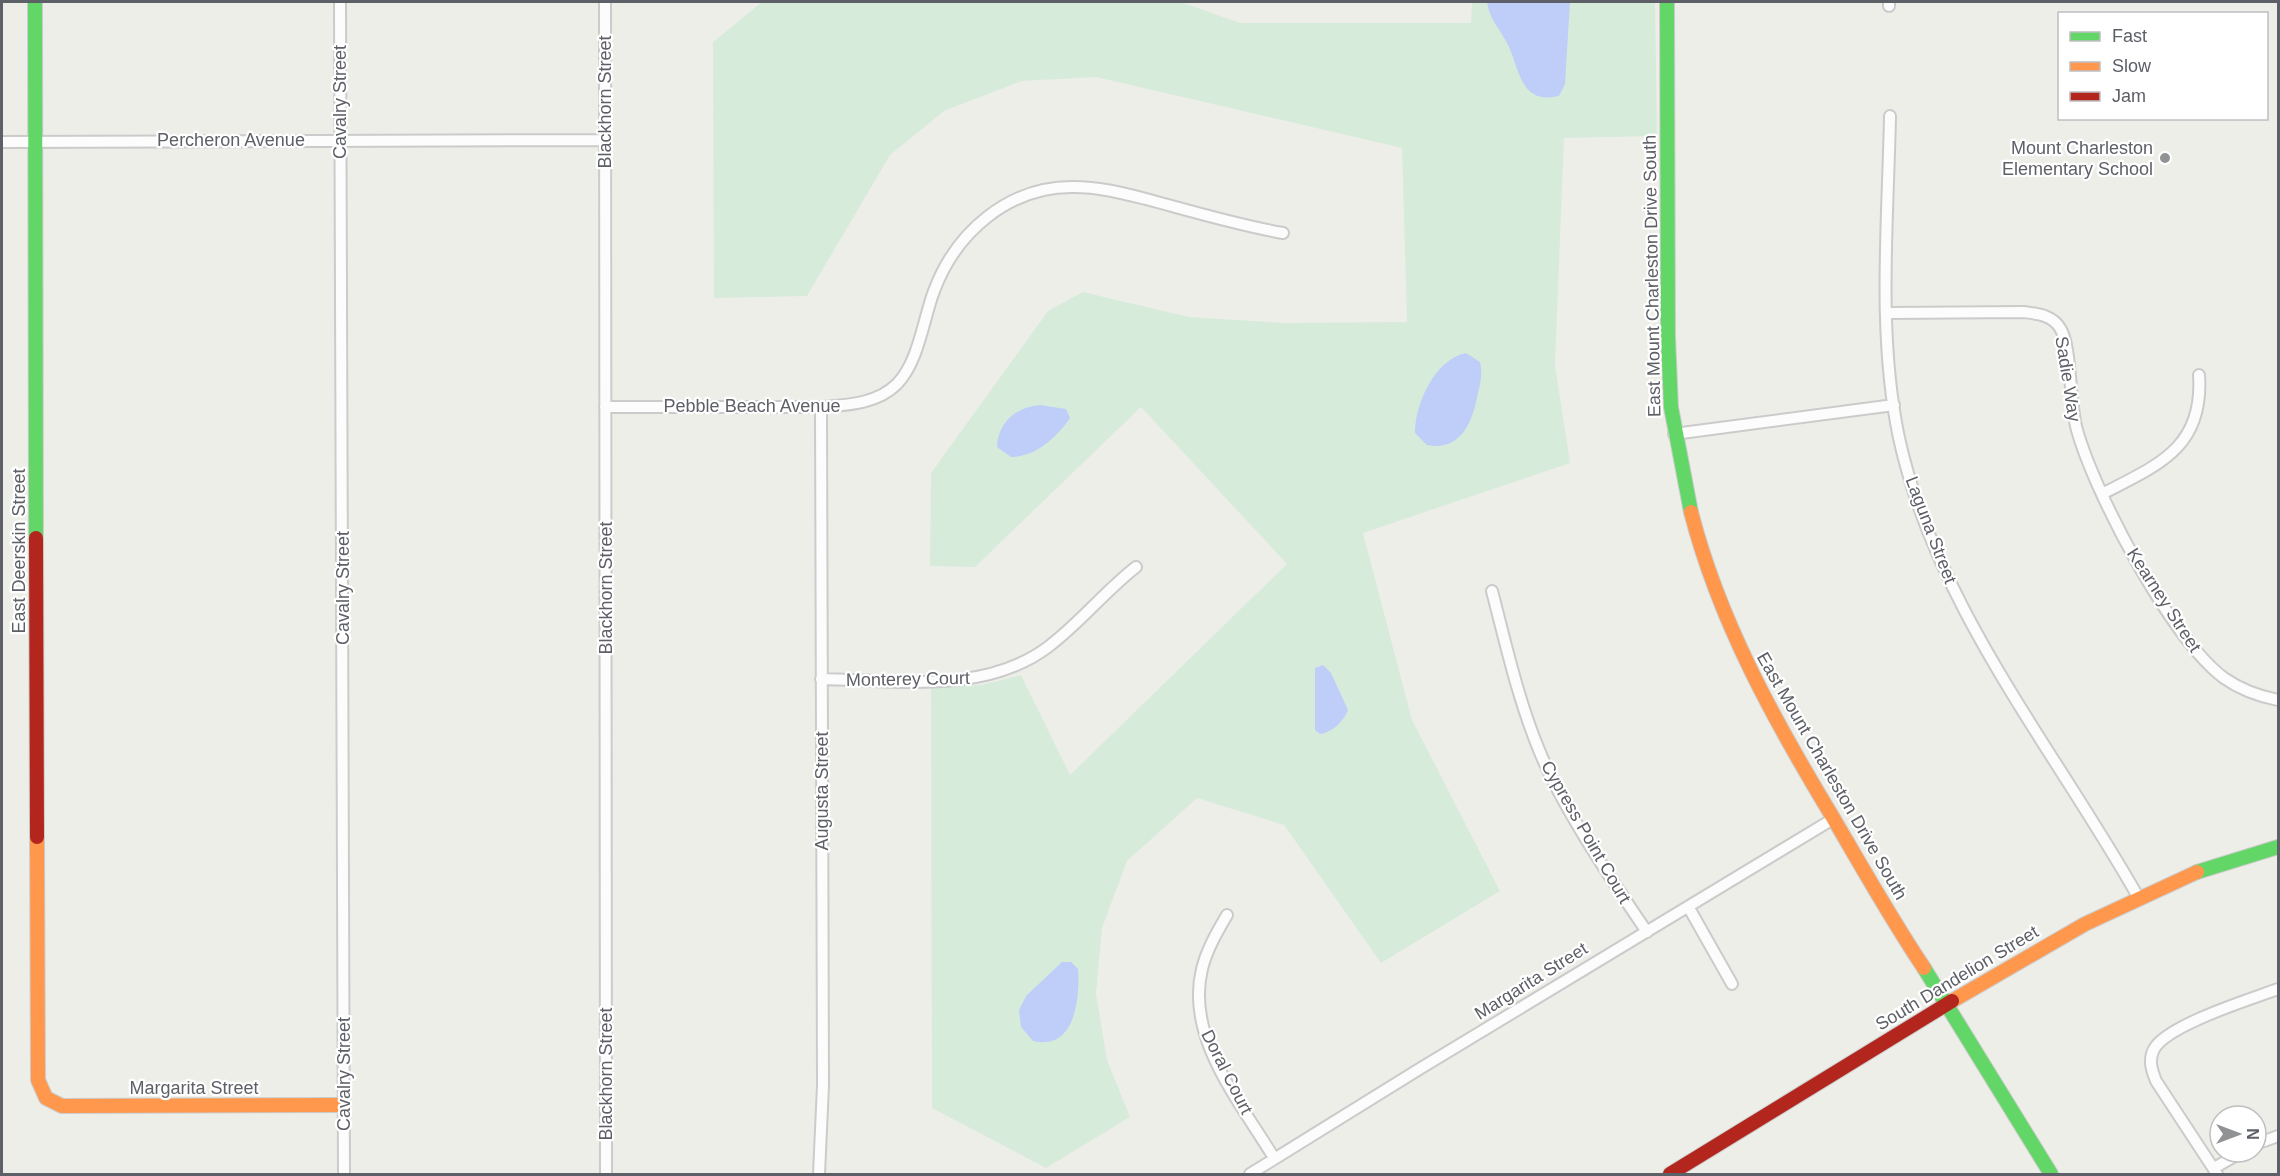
<svg xmlns="http://www.w3.org/2000/svg" width="2280" height="1176" font-family="Arial,sans-serif">
	<style>
		.green { fill: #d7ebdb }
		.water { fill: #becef8 }
		.lines { fill: none; stroke-linecap: round; stroke-linejoin: round }
		.street-casing { stroke: #cbcbcb; stroke-width: 14 }
		.fast-casing { stroke: #ccc; stroke-width: 16 }
		.slow-casing { stroke: #ccc; stroke-width: 16 }
		.jam-casing { stroke: #ccc; stroke-width: 16 }
		.street { stroke: #fcfcfc; stroke-width: 10 }
		.fast { stroke: #63d668; stroke-width: 14 }
		.slow { stroke: #ff974d; stroke-width: 14 }
		.jam { stroke: #b3261e; stroke-width: 14 }
		.poi-dot { fill: #909294; stroke: #fff; stroke-width: 2 }
		.labels { text-anchor: middle; stroke-width: 4.5; stroke-linejoin: round; paint-order: stroke }
		.street-label { font-size: 18px; fill: #5e6067; stroke: #fff }
		.poi-label { font-size: 18px; fill: #5e6067; stroke: #fff; text-anchor: end }
	</style>
	<rect width="100%" height="100%" fill="#eeeee9"/>
	<path class="green" d="M 762,2 L 1181,2 L 1240,23 L 1471,23 L 1472,2 L 1655,2 L 1657,136 L 1564,138 L 1555,365 L 1570,463 L 1363,533 L 1412,720 L 1500,891 L 1381,963 L 1284,825 L 1197,798 L 1127,861 L 1102,928 L 1096,994 L 1107,1060 L 1130,1117 L 1046,1168 L 932,1108 L 931,688 L 981,685 L 1021,675 L 1070,775 L 1287,564 L 1141,407 L 975,567 L 930,566 L 931,473 L 1048,311 L 1083,292 L 1189,317 L 1285,323 L 1407,322 L 1402,148 L 1096,77 L 1021,81 L 944,111 L 890,155 L 807,296 L 714,298 L 713,42 Z"/>
	<path class="water" d="M 1487,2 L 1570,2 L 1565,84 L 1559,96 C 1519,105 1520,68 1507,43 C 1500,29 1489,19 1487,2 Z
		M 1466,353 L 1480,362 C 1483,376 1480,384 1477,398 C 1471,426 1459,451 1427,445 L 1415,433 C 1415,404 1435,359 1466,353 Z
		M 1040,405 L 1066,409 L 1070,418 C 1057,437 1036,457 1011,457 L 997,447 C 998,422 1016,407 1040,405 Z
		M 1323,665 L 1331,673 L 1348,710 C 1343,722 1333,732 1320,734 L 1315,730 L 1315,668 Z
		M 1062,962 L 1071,962 L 1078,969 C 1080,999 1075,1051 1033,1041 L 1021,1027 L 1019,1010 L 1026,996 Z"/>
	<g class="lines">
		<g class="street-casing">
			<path id="street" d="M 340,2 L 344,1174
				M 605,2 L 606,1174
				M 1889,2 L 1889,6
				M 1890,116 C 1888,221 1877,334 1899,438 C 1936,607 2053,747 2137,895
				M 2,142 L 605,140
				M 1887,313 L 2024,312 C 2038,314 2052,315 2060,328 C 2072,346 2069,403 2077,430 C 2095,494 2171,639 2224,678 C 2241,690 2258,696 2278,700
				M 605,407 L 821,407 C 847,405 877,404 897,384 C 919,361 923,320 934,291 C 956,232 1009,186 1074,187 C 1099,187 1122,193 1146,199 C 1191,211 1237,225 1283,233
				M 1674,434 L 1894,405
				M 2102,494 C 2158,465 2204,448 2199,375
				M 1492,591 C 1506,645 1518,699 1539,750 C 1563,809 1611,879 1647,932
				M 821,679 C 896,680 984,695 1048,647 C 1080,623 1105,591 1136,567
				M 1689,908 L 1732,984
				M 1227,915 C 1217,932 1207,949 1202,969 C 1185,1038 1241,1103 1274,1158
				M 2256,1144 L 2278,1136
				M 2214,1168 L 2242,1152
				M 819,1174 L 823,1085 L 821,407
				M 1250,1174 L 1421,1068 L 1833,819
				M 2217,1174 L 2156,1081 C 2152,1071 2148,1060 2154,1049 C 2167,1025 2251,999 2278,989"/>
		</g>
		<g class="fast-casing">
			<path id="fast" d="M 35,2 L 36,538
				M 1667,2 L 1668,336 L 1671,407 L 1691,512
				M 2197,872 L 2278,847
				M 1924,968 L 2051,1174"/>
		</g>
		<g class="slow-casing">
			<path id="slow" d="M 1691,512 C 1719,621 1774,720 1832,816 C 1862,867 1891,919 1924,968
				M 37,837 L 38,1080 L 46,1098 L 62,1106 L 344,1105
				M 1952,1001 L 2085,924 L 2197,872"/>
		</g>
		<g class="jam-casing">
			<path id="jam" d="M 36,538 L 37,837
				M 1670,1174 L 1952,1001"/>
		</g>
		<use href="#street" class="street"/>
		<use href="#fast" class="fast"/>
		<use href="#slow" class="slow"/>
		<use href="#jam" class="jam"/>
	</g>
	<circle class="poi-dot" cx="2165" cy="158" r="6"/>
	<g class="labels">
		<g class="street-label">
			<text transform="translate(340 102) rotate(-90)" y="6">Cavalry Street</text>
			<text transform="translate(605 102) rotate(-90)" y="6">Blackhorn Street</text>
			<text x="231" y="146">Percheron Avenue</text>
			<text transform="translate(1652 276) rotate(-91)" y="6">East Mount Charleston Drive South</text>
			<text transform="translate(2068 379) rotate(81)" y="6">Sadie Way</text>
			<text x="752" y="412">Pebble Beach Avenue</text>
			<text transform="translate(1931 530) rotate(69)" y="6">Laguna Street</text>
			<text transform="translate(19 551) rotate(-90)" y="6">East Deerskin Street</text>
			<text transform="translate(343 588) rotate(-90)" y="6">Cavalry Street</text>
			<text transform="translate(606 588) rotate(-90)" y="6">Blackhorn Street</text>
			<text transform="translate(2164 600) rotate(57)" y="6">Kearney Street</text>
			<text transform="translate(908 679) rotate(-1)" y="6">Monterey Court</text>
			<text transform="translate(1832 776) rotate(60)" y="6">East Mount Charleston Drive South</text>
			<text transform="translate(822 791) rotate(-90)" y="6">Augusta Street</text>
			<text transform="translate(1586 832) rotate(60)" y="6">Cypress Point Court</text>
			<text transform="translate(1957 978) rotate(-31)" y="6">South Dandelion Street</text>
			<text transform="translate(1531 981) rotate(-32)" y="6">Margarita Street</text>
			<text transform="translate(1227 1072) rotate(63)" y="6">Doral Court</text>
			<text transform="translate(344 1074) rotate(-90)" y="6">Cavalry Street</text>
			<text transform="translate(606 1074) rotate(-90)" y="6">Blackhorn Street</text>
			<text x="194" y="1094">Margarita Street</text>
		</g>
		<g class="poi-label">
			<text x="2153" y="154">Mount Charleston<tspan x="2153" dy="21">Elementary School</tspan></text>
		</g>
	</g>
	<rect width="2280" height="1176" fill="none" stroke="#5e6067" stroke-width="6"/>
	<rect x="2058" y="12" width="210" height="108" fill="#ffffff" stroke="#bfbfc2" stroke-width="1.5"/>
	<rect x="2070" y="32" width="30" height="9" fill="#63d668" stroke="#bfbfc2" stroke-width="1.5"/>
	<text x="2112" y="42" font-size="18" fill="#5e6067">Fast</text>
	<rect x="2070" y="62" width="30" height="9" fill="#ff974d" stroke="#bfbfc2" stroke-width="1.5"/>
	<text x="2112" y="72" font-size="18" fill="#5e6067">Slow</text>
	<rect x="2070" y="92" width="30" height="9" fill="#b3261e" stroke="#bfbfc2" stroke-width="1.5"/>
	<text x="2112" y="102" font-size="18" fill="#5e6067">Jam</text>
	<g transform="translate(2238 1134) rotate(90)"><circle r="28" fill="#ffffff" stroke="#bfbfc2" stroke-width="1.5"/>
	<path d="M0-4.5L10 22L0 15L-10 22Z" fill="#909294"/>
	<text y="-9" font-size="16" font-weight="bold" text-anchor="middle" fill="#5e6067">N</text>
	</g>
</svg>
